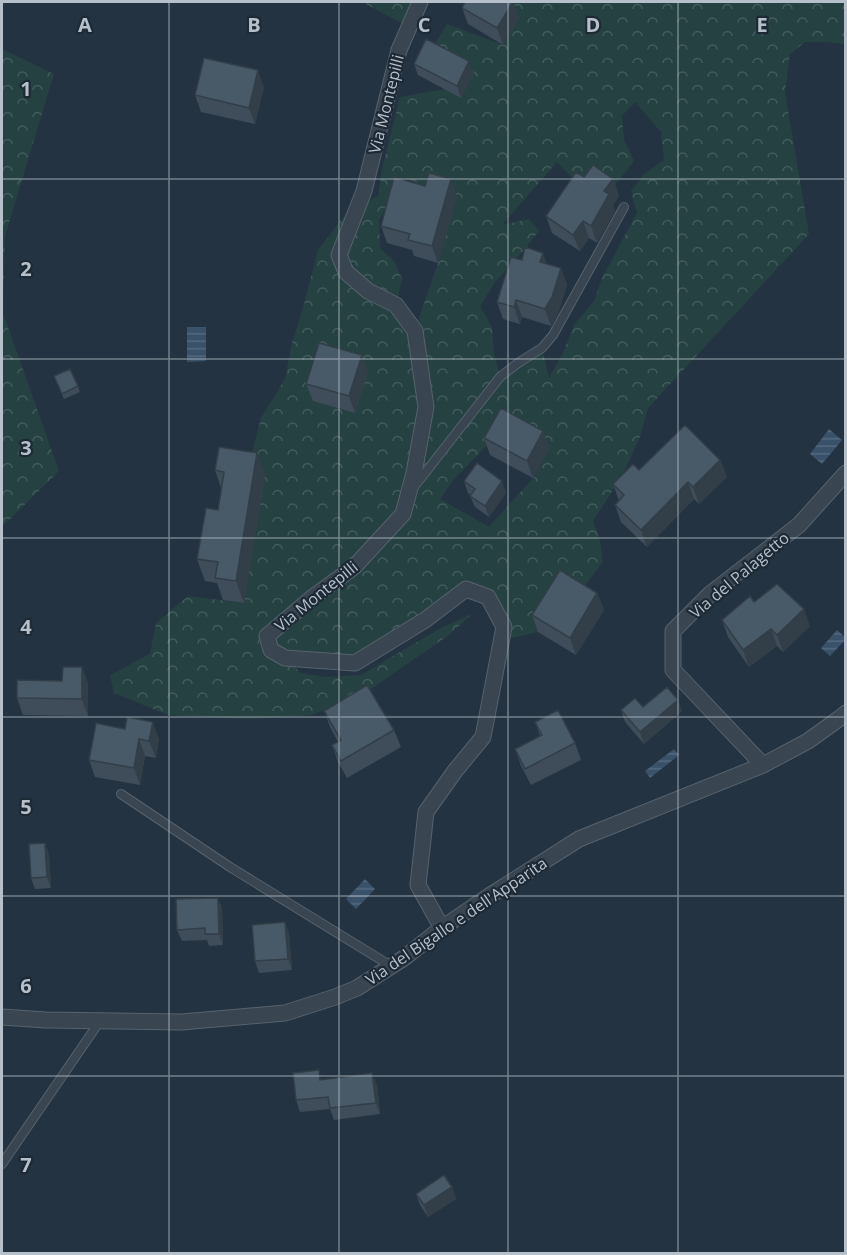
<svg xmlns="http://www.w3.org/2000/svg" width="847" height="1255" font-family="'Open Sans',sans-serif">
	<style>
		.forest { fill: url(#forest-crowns); fill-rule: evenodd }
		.water { fill: url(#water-rules) }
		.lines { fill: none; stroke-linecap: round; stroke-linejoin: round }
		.service-casing { stroke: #56636e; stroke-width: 10 }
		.minor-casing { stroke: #56636e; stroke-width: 17 }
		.service { stroke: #394550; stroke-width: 8 }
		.minor { stroke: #394550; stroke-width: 15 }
		.wall { fill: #3e4d59 }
		.shaded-wall { fill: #323e48 }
		.building { fill: #485967; stroke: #323e48; stroke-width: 1.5 }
		.grid { fill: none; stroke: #b5c0cb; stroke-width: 1.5; stroke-opacity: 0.55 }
		.labels { text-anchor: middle; stroke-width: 4.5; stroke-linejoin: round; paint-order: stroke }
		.street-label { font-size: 16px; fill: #b5c0cb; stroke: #1d2a36 }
		.grid-label { font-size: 20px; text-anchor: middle; font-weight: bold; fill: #b5c0cb; stroke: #1d2a36; stroke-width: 4.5; stroke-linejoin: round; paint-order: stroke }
	</style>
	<defs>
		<pattern id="forest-crowns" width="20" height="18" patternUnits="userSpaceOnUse" patternTransform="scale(1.5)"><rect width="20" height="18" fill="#264142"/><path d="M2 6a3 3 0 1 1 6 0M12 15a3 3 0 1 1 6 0" fill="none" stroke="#435b5c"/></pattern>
		<pattern id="water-rules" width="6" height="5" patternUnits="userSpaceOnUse" patternTransform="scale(1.5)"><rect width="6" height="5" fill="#39526a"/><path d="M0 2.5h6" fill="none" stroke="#53697e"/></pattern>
	</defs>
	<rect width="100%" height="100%" fill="#243341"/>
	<path class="forest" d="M 362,2 L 420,2 L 409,27 Z
		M 501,2 L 845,2 L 845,44 L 824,42 L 805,42 L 790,54 L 785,92 L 809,234 L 648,408 L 640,437 L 622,476 L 593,521 L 600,540 L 603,562 L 578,594 L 566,587 L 538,632 L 502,640 L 488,597 L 465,589 L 355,663 L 286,659 L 301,673 L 325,677 L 361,675 L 439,629 L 472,614 L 449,635 L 365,693 L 312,715 L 247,719 L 168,715 L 114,693 L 110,675 L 150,654 L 156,623 L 188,596 L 243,603 L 264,475 L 247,472 L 261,418 L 285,379 L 292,343 L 303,308 L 318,250 L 348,211 L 378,196 L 382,169 L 400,97 L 445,89 L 461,97 L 431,50 L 447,24 L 503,45 ZM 635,102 L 661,132 L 664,160 L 644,174 L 631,191 L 637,213 L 602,278 L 594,301 L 574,325 L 564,351 L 549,378 L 542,348 L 500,377 L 494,353 L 492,327 L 480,306 L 496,281 L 524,250 L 539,231 L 529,219 L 502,225 L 557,162 L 582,188 L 611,190 L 634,161 L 624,140 L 622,116 ZM 402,177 L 435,189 L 438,263 L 415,330 L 396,305 L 402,279 L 395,262 L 380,248 L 379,220 ZM 507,425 L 533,478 L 489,527 L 440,499 L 454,479 Z
		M 2,49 L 54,74 L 5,236 L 3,313 L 59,471 L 2,527 Z"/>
	<path class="water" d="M 187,327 L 206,327 L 206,361 L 187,362 Z
		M 829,429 L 842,440 L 822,464 L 810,454 Z
		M 837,630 L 845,637 L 845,640 L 830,656 L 821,648 Z
		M 674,749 L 679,755 L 650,778 L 645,771 Z
		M 365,879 L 375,889 L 356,909 L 346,899 Z"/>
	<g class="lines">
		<g class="service-casing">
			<path id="service" d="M 414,487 L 500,377 L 518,363 L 542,348 L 553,335 L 624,207
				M 121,794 L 230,867 L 391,966
				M 2,1164 L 100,1021"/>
		</g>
		<g class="minor-casing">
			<path id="minor" d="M 420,2 L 399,50 L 364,191 L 339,255 L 346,272 L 368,291 L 396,305 L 415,331 L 426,407 L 414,473 L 403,514 L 354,567 L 313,597 L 267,636 L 271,650 L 285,658 L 355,663 L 425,620 L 466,589 L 488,597 L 504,627 L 483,737 L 455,771 L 426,812 L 418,885 L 442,928
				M 763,765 L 673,670 L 673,631 L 710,594 L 799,525 L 846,473
				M 2,1017 L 46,1020 L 182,1022 L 285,1013 L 335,997 L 357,988 L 404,958 L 442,928 L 489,896 L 579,839 L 763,765 L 808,741 L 840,718 L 846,713"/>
		</g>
		<use href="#service" class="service"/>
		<use href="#minor" class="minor"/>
	</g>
	<path class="wall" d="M 513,2 L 519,18 L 503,45 L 468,24 L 462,8 Z
		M 414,64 L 474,73 L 461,98 L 418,75 Z
		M 264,87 L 255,124 L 201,112 L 195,95 Z
		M 584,177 L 613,179 L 619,196 L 613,205 L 615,211 L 597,243 L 589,238 L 580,251 L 552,233 L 546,216 Z
		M 457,196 L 438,263 L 414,256 L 412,250 L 387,243 L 381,226 Z
		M 522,260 L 547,264 L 561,268 L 567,285 L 558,314 L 551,326 L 522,317 L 520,324 L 503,319 L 497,302 Z
		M 368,372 L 355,413 L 313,401 L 306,384 Z
		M 56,382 L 78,386 L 80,392 L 64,399 Z
		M 543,431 L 549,448 L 533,478 L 490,455 L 484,438 Z
		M 257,453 L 265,475 L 244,603 L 223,600 L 217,583 L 205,581 L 197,559 L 218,510 L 221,488 L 215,470 Z
		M 720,460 L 727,477 L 699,504 L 694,499 L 647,547 L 621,522 L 615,505 L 619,501 L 613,484 L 639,470 Z
		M 464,481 L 506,493 L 489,517 L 475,507 L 470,496 L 471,495 L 468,493 Z
		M 597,593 L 604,610 L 576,655 L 538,632 L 532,615 Z
		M 754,602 L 810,626 L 783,652 L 777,646 L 749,667 L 728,637 L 722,620 Z
		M 82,667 L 88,684 L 88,716 L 23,715 L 17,698 L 62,681 Z
		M 643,707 L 682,711 L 644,744 L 625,722 L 621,710 Z
		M 324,711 L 394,730 L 401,747 L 347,778 L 338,762 L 332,745 L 338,742 L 330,727 Z
		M 535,722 L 575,743 L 581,760 L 531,785 L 521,766 L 515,749 L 540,736 Z
		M 96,723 L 159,739 L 156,758 L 145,756 L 140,785 L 95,777 L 89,760 Z
		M 49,854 L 51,888 L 35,889 L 31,878 Z
		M 218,898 L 222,909 L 223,945 L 209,946 L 207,940 L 182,941 L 177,930 Z
		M 285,922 L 289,934 L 292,970 L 259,973 L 255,961 Z
		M 323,1079 L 377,1085 L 380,1114 L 334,1120 L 330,1109 L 300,1112 L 296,1100 Z
		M 452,1187 L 456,1199 L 428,1217 L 420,1205 L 416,1194 Z"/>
	<path class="shaded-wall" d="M 513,2 L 519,18 L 503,45 L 497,28 Z
		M 469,61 L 474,73 L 461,98 L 457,86 Z
		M 258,70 L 264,87 L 255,124 L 249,108 Z
		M 451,179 L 457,196 L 438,263 L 432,246 Z
		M 613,179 L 619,196 L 613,205 L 615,211 L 597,243 L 591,226 L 604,191 Z
		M 583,221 L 589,238 L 580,251 L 573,235 Z
		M 543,253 L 549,269 L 540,262 Z
		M 561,268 L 567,285 L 558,314 L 551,326 L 545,309 Z
		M 516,300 L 522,317 L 520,324 L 514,307 Z
		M 362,355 L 368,372 L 355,413 L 349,396 Z
		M 543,431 L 549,448 L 533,478 L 527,461 Z
		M 257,453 L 265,475 L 244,603 L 236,581 Z
		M 720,460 L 727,477 L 699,504 L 693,487 Z
		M 502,481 L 506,493 L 489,517 L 485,506 Z
		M 688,482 L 694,499 L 647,547 L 641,530 Z
		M 597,593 L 604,610 L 576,655 L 570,638 Z
		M 804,609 L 810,626 L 783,652 L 777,635 Z
		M 771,629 L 777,646 L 749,667 L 743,650 Z
		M 82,667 L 88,684 L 88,716 L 82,699 Z
		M 678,700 L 682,711 L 644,744 L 640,732 Z
		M 153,722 L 159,739 L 156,758 L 149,741 Z
		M 139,739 L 145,756 L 140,785 L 134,768 Z
		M 45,843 L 49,854 L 51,888 L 47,877 Z
		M 218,898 L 222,909 L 223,945 L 219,934 Z
		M 285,922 L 289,934 L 292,970 L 288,959 Z
		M 372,1073 L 377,1085 L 380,1114 L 376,1103 Z
		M 452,1187 L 456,1199 L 428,1217 L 424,1205 Z"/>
	<path class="building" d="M 465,2 L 513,2 L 497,28 L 462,8 Z
		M 426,39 L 469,61 L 457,86 L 414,64 Z
		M 204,58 L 258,70 L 249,108 L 195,95 Z
		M 593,165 L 613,179 L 604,191 L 609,194 L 591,226 L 583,221 L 573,235 L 546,216 L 576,172 L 584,177 Z
		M 429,173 L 451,179 L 432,246 L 408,240 L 410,234 L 381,226 L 394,177 L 425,186 Z
		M 525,247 L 543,253 L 540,262 L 561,268 L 552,297 L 545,309 L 516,300 L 514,307 L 497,302 L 511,257 L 522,260 Z
		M 319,343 L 362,355 L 349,396 L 306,384 Z
		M 70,369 L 78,386 L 62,394 L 54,376 Z
		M 501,408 L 543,431 L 527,461 L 484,438 Z
		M 685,425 L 720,460 L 693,487 L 688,482 L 641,530 L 615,505 L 624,495 L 613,484 L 633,464 L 639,470 Z
		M 219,447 L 257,453 L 236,581 L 215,578 L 218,562 L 197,559 L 206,508 L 218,510 L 224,472 L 215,470 Z
		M 477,463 L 502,481 L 485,506 L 470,496 L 475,489 L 464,481 Z
		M 560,570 L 597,593 L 570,638 L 532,615 Z
		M 777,584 L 804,609 L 777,635 L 771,629 L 743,650 L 722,620 L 750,596 L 754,602 Z
		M 63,667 L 82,667 L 82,699 L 17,698 L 17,680 L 62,681 Z
		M 367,685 L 394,730 L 341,761 L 332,745 L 341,740 L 324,711 Z
		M 667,687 L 678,700 L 640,732 L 621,710 L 635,698 L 643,707 Z
		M 558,710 L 575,743 L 525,769 L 515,749 L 542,735 L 535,722 Z
		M 127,717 L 153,722 L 149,741 L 139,739 L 134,768 L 89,760 L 96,723 L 125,729 Z
		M 45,843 L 47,877 L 31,878 L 29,844 Z
		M 218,898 L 219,934 L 205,934 L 205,928 L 177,930 L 176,899 Z
		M 285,922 L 288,959 L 255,961 L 252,925 Z
		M 319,1070 L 320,1080 L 372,1073 L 376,1103 L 330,1108 L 328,1097 L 296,1100 L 293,1073 Z
		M 444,1175 L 452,1187 L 424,1205 L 416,1194 Z"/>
	<path class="grid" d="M 169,2 L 169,1254M 339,2 L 339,1254M 508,2 L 508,1254M 678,2 L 678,1254M 2,179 L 846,179M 2,359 L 846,359M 2,538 L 846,538M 2,717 L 846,717M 2,896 L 846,896M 2,1076 L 846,1076"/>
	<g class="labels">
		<g class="street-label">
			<text transform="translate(386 104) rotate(-76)" y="6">Via Montepilli</text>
			<text transform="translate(739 575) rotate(-40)" y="6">Via del Palagetto</text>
			<text transform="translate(316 596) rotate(-39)" y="6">Via Montepilli</text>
			<text transform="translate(456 921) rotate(-34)" y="6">Via del Bigallo e dell'Apparita</text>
		</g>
	</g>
	<g class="grid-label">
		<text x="85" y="32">A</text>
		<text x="254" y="32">B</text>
		<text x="424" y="32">C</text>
		<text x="593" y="32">D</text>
		<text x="762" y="32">E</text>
		<text x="26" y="96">1</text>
		<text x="26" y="276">2</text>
		<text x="26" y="455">3</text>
		<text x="26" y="634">4</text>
		<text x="26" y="814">5</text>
		<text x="26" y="993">6</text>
		<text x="26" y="1172">7</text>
	</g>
	<rect width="847" height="1255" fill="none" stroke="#b5c0cb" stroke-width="6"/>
</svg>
